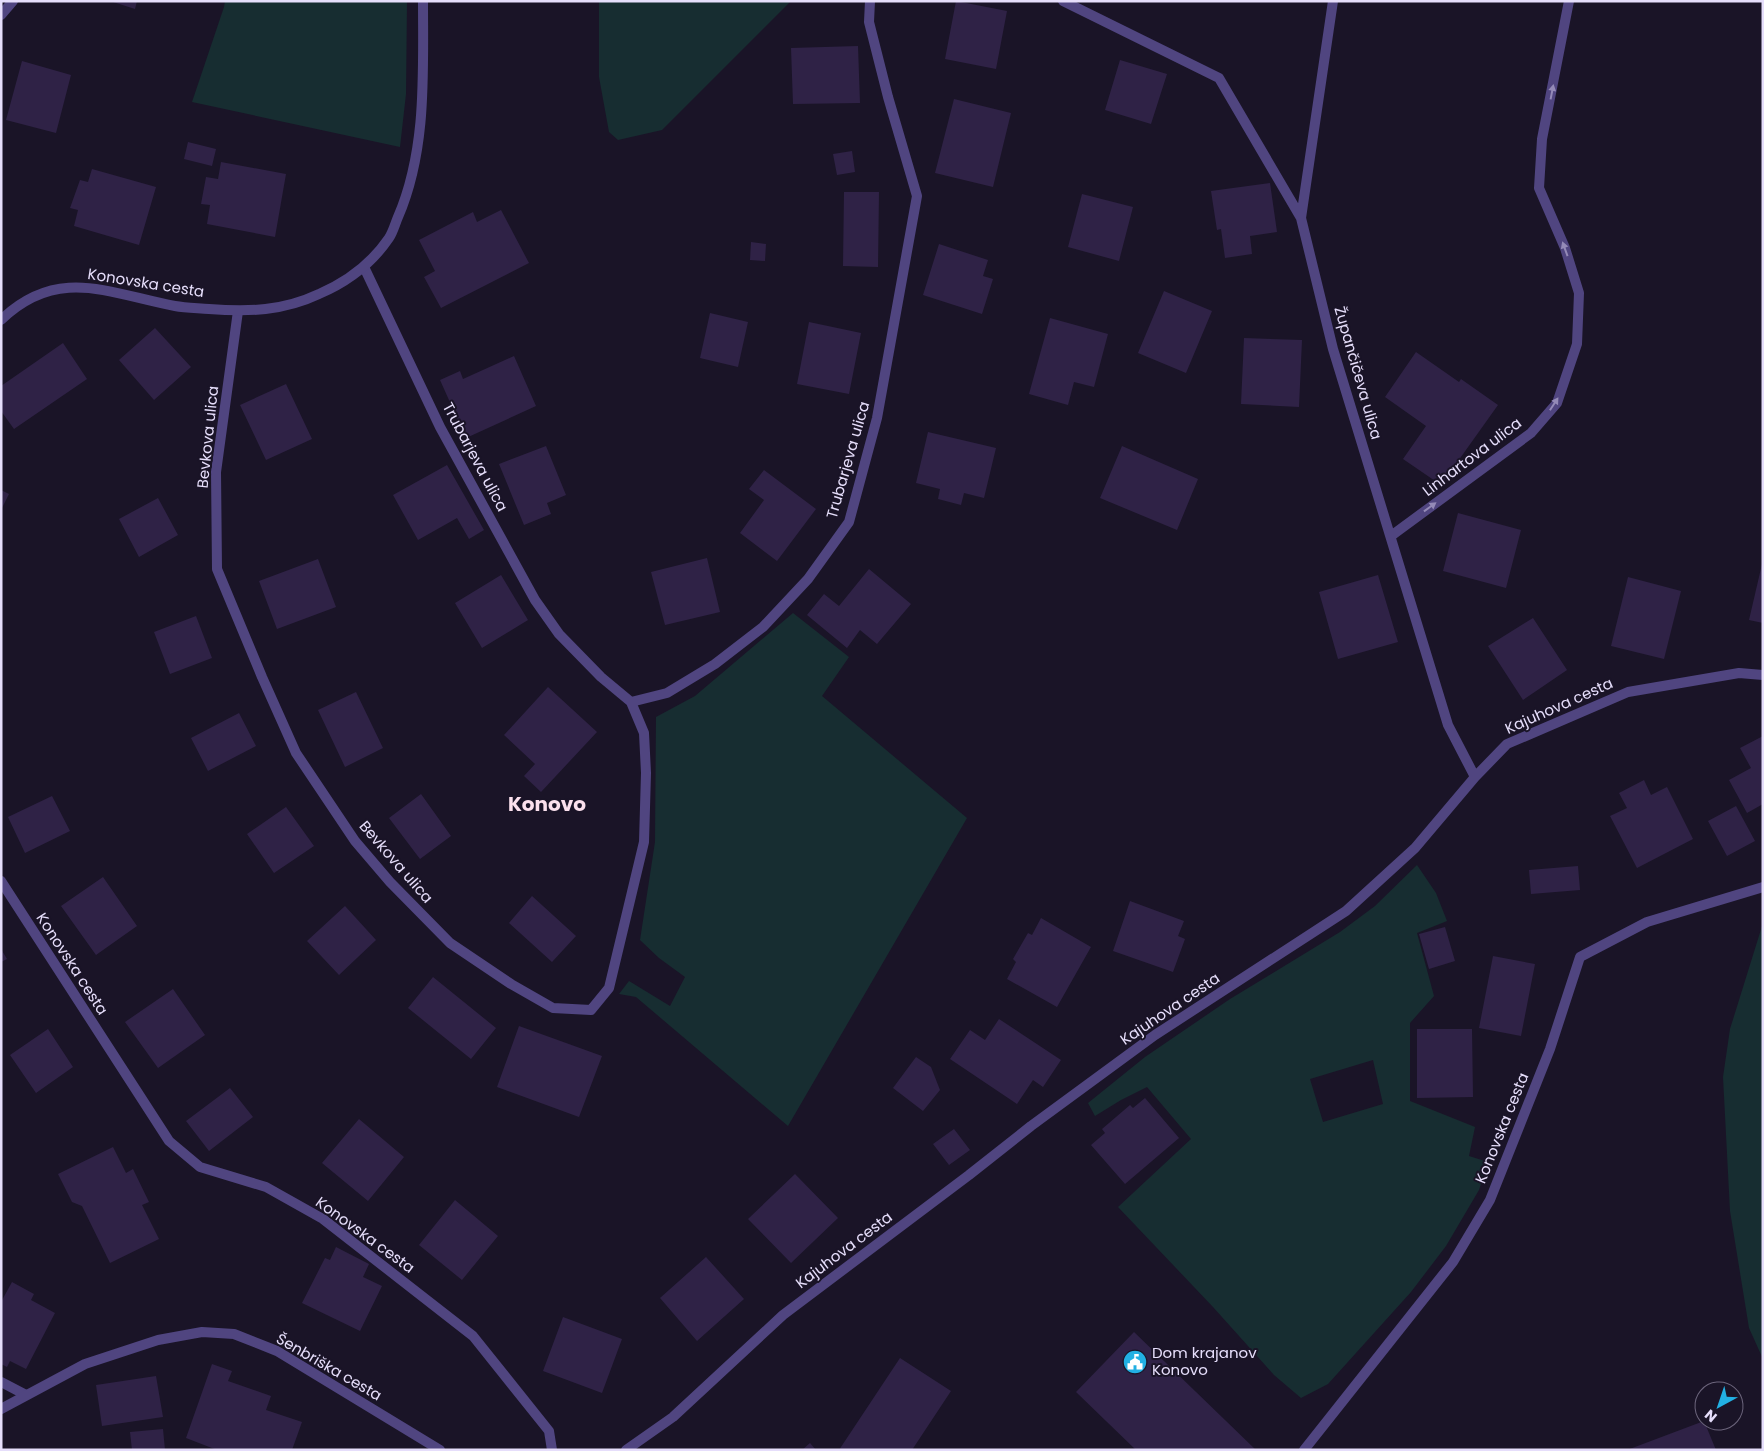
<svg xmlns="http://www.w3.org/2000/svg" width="1764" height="1451" font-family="Poppins,sans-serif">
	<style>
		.green { fill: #172d31; fill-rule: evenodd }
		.building { fill: #2f2246 }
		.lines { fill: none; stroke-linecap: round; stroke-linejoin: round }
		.minor { stroke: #504580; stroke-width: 10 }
		.tertiary { stroke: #504580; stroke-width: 10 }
		.oneway { fill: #948ab7 }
		.labels { text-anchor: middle; stroke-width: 4; stroke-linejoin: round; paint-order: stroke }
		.street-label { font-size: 15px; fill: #e6defb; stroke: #1a1427 }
		.poi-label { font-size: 15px; fill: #e6defb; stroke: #1a1427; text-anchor: start }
		.district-label { font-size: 20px; font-weight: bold; fill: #fbe0ed; stroke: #1a1427 }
	</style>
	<rect width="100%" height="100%" fill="#1a1427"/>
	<path class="green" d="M 225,1 L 407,1 L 406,94 L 400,147 L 192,102 L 224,7 Z
		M 599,1 L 791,1 L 662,130 L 618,140 L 609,132 L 599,77 Z
		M 793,613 L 849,657 L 822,696 L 967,818 L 788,1126 L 636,997 L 619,994 L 629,981 L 670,1006 L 685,977 L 659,958 L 640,940 L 655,842 L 656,717 L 695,696 Z
		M 1417,865 L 1436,893 L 1447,921 L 1417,933 L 1434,996 L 1410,1023 L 1410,1101 L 1475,1127 L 1469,1156 L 1488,1162 L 1479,1190 L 1446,1246 L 1411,1292 L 1328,1384 L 1301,1398 L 1274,1375 L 1213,1307 L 1118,1207 L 1191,1139 L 1147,1087 L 1121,1100 L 1095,1116 L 1088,1103 L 1145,1057 L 1230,999 L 1340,932 L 1375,906 ZM 1373,1060 L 1383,1104 L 1323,1122 L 1310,1079 Z
		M 1763,923 L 1763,1359 L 1749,1328 L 1730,1211 L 1723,1077 L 1730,1029 Z"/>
	<path class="building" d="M 110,1 L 137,1 L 135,9 Z
		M 956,1 L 1007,11 L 996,69 L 945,59 Z
		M 858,46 L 860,103 L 793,104 L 791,48 Z
		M 1120,60 L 1167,74 L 1151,124 L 1105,110 Z
		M 22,61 L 71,75 L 56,133 L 6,120 Z
		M 954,99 L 1011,113 L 993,187 L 935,173 Z
		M 188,142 L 216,149 L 212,166 L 184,159 Z
		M 852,151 L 855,172 L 837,175 L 833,154 Z
		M 221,162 L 286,174 L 275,237 L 207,224 L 210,205 L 201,204 L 206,177 L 218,179 Z
		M 92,169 L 156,187 L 139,245 L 74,226 L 78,210 L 70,208 L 80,180 L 88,182 Z
		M 1270,183 L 1277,232 L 1250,236 L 1252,254 L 1225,258 L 1221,229 L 1217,230 L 1211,191 Z
		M 844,192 L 879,192 L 878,267 L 843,266 Z
		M 1082,194 L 1133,207 L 1119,261 L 1068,247 Z
		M 501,210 L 529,263 L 441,308 L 424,277 L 435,271 L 419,240 L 473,212 L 477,222 Z
		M 751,242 L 766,244 L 765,261 L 750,260 Z
		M 939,244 L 988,260 L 983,276 L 993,279 L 982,314 L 923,295 Z
		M 1164,291 L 1212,311 L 1186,373 L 1138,353 Z
		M 710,313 L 748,322 L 738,367 L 700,358 Z
		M 1050,318 L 1108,334 L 1094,387 L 1074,382 L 1068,405 L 1029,394 Z
		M 809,322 L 861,333 L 849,394 L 797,384 Z
		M 155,328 L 191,367 L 154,400 L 119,360 Z
		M 1244,338 L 1302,340 L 1299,407 L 1241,404 Z
		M 63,343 L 87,379 L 14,429 L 1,411 L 1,386 Z
		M 1416,352 L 1459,382 L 1461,379 L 1498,405 L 1441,485 L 1403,459 L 1426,426 L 1385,397 Z
		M 514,356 L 536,406 L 466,438 L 440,380 L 460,371 L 463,379 Z
		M 286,384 L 312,439 L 266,460 L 240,405 Z
		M 928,432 L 996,448 L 984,498 L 964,493 L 961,505 L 938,499 L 940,489 L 916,483 Z
		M 546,446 L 566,495 L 547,503 L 551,514 L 524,525 L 499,464 Z
		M 1122,446 L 1198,479 L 1177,530 L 1100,498 Z
		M 447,465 L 484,530 L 469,539 L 457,518 L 418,540 L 393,495 Z
		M 764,470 L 816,509 L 777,561 L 740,533 L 764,500 L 749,489 Z
		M 1,490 L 9,494 L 1,510 Z
		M 158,498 L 178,535 L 139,557 L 119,519 Z
		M 1458,513 L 1521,530 L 1506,588 L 1443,571 Z
		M 707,558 L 720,612 L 665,625 L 651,572 Z
		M 318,559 L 336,607 L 277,629 L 259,581 Z
		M 1762,564 L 1763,564 L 1763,623 L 1749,620 Z
		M 869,569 L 911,604 L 877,644 L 860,630 L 847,648 L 807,615 L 824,594 L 839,606 Z
		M 501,575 L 528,620 L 482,648 L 455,603 Z
		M 1378,575 L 1398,642 L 1338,659 L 1319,592 Z
		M 1628,577 L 1681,591 L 1664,659 L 1611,646 Z
		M 196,616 L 212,658 L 170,674 L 154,632 Z
		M 1533,618 L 1567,670 L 1523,700 L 1488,646 Z
		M 548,687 L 597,732 L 541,792 L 524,776 L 535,764 L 504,735 Z
		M 356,692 L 383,748 L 345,767 L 318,710 Z
		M 239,713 L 256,746 L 208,771 L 191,738 Z
		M 1763,736 L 1763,804 L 1747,813 L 1729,780 L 1751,768 L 1740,748 Z
		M 1644,780 L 1651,795 L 1667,787 L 1693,839 L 1637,868 L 1610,816 L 1627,808 L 1619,793 Z
		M 421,794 L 451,836 L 420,859 L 389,818 Z
		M 52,796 L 70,831 L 25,853 L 8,817 Z
		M 1736,806 L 1755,841 L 1727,856 L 1708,821 Z
		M 286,807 L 314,846 L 274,873 L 247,834 Z
		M 1578,866 L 1580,890 L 1531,894 L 1529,870 Z
		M 103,877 L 137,926 L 96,955 L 61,906 Z
		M 532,896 L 576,936 L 552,962 L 509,923 Z
		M 1130,901 L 1184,921 L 1178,936 L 1185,939 L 1173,972 L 1113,951 Z
		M 345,906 L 376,940 L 339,975 L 307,941 Z
		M 1041,918 L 1091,947 L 1057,1007 L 1007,979 L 1016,962 L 1013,959 L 1028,933 L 1032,935 Z
		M 1445,927 L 1455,961 L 1429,969 L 1419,934 Z
		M 1,949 L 7,959 L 1,962 Z
		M 1493,956 L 1535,964 L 1521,1036 L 1479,1028 Z
		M 433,977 L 496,1028 L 471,1059 L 408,1008 Z
		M 173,989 L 205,1035 L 158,1068 L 125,1022 Z
		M 999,1019 L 1061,1060 L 1043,1087 L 1033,1080 L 1017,1104 L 950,1059 L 970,1030 L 985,1040 Z
		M 519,1026 L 602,1056 L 579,1117 L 497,1087 Z
		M 48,1029 L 73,1067 L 36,1093 L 10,1055 Z
		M 1417,1029 L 1472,1029 L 1473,1097 L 1417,1098 Z
		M 916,1057 L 931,1067 L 940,1090 L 923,1111 L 893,1088 Z
		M 230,1088 L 253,1117 L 209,1151 L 186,1121 Z
		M 1145,1098 L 1179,1138 L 1125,1184 L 1091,1145 L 1105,1133 L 1102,1129 L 1130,1105 L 1133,1108 Z
		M 359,1119 L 404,1157 L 368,1201 L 322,1163 Z
		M 954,1129 L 970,1150 L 949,1165 L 933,1144 Z
		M 113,1147 L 126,1173 L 133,1169 L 149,1202 L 142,1205 L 159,1239 L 110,1263 L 82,1206 L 72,1202 L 58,1174 Z
		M 795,1174 L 838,1218 L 791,1263 L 748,1219 Z
		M 455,1200 L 498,1236 L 462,1280 L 419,1245 Z
		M 336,1247 L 369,1264 L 363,1277 L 382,1286 L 360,1331 L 302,1303 L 325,1258 L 330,1260 Z
		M 706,1257 L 744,1299 L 697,1341 L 660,1298 Z
		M 12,1282 L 34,1294 L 31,1300 L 55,1313 L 26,1369 L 10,1361 L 7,1367 L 1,1364 L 1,1302 Z
		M 563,1317 L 622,1339 L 602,1393 L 543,1371 Z
		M 1134,1332 L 1256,1450 L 1136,1450 L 1076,1392 Z
		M 900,1358 L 951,1391 L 912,1450 L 839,1450 Z
		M 212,1364 L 232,1371 L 228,1381 L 271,1396 L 266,1410 L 302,1422 L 292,1450 L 217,1450 L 186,1438 Z
		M 156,1376 L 163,1417 L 102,1426 L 96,1385 Z
		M 1704,1421 L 1716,1450 L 1627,1450 Z
		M 163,1429 L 165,1450 L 132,1450 L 130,1432 Z
		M 810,1443 L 816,1450 L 802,1450 Z"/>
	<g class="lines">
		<path class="minor" d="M 1063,1 L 1219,78 L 1301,218 L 1333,349 L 1448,725 L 1475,777
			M 1,15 L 13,1
			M 1301,218 L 1333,1
			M 364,267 L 440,427 L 535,600 L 559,634 L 601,677 L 631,702 L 667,693 L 715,664 L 763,627 L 808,579 L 849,522 L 877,418 L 917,196 L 888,97 L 869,22 L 870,1
			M 238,311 L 216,472 L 217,569 L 262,677 L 296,753 L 355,841 L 390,882 L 450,943 L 511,984 L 553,1008 L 591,1010 L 609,988 L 644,842 L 646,773 L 644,733 L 631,702
			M 1391,536 L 1531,433 L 1557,403 L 1577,344 L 1579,293 L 1565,248 L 1539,188 L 1542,139 L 1569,1
			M 1,1382 L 26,1395
			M 626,1450 L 673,1417 L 783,1315 L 969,1175 L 1031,1126 L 1155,1035 L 1346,911 L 1415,848 L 1475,777 L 1507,744 L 1628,692 L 1739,673 L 1763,675
			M 1304,1450 L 1453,1262 L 1490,1200 L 1550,1049 L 1580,957 L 1647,922 L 1763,887"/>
		<path class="tertiary" d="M 1,320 C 58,265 110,294 175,306 C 186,308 198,308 209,309 C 249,312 283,311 319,294 C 347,282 372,263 389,238 C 393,232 395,224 398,217 C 427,150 423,73 423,1
			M 1,881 L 169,1141 L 200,1167 L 266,1187 L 323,1219 L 473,1336 L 549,1431 L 552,1450
			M 1,1409 L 85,1364 L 158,1340 L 202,1332 L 234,1334 L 277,1351 L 440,1450"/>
	</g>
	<defs><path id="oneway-solid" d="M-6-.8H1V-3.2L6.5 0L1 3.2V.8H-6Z" transform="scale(1.25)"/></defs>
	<g class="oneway">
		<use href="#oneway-solid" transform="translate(1552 92) rotate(-79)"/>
		<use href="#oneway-solid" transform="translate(1565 249) rotate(-110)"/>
		<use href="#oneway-solid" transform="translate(1554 404) rotate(-57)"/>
		<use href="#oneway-solid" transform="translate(1430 507) rotate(-36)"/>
	</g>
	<defs>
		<g id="civic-disc" transform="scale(1.25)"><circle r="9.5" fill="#22b0e3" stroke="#1a1427"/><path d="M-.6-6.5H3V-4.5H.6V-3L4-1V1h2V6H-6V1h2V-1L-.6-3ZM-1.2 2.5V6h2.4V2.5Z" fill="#fff"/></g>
	</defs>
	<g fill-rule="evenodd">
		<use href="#civic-disc" x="1135" y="1362"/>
	</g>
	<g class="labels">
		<g class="street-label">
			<text transform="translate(146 283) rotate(9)" y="5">Konovska cesta</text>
			<text transform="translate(1358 373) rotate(74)" y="5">Župančičeva ulica</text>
			<text transform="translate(208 437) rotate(-84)" y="5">Bevkova ulica</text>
			<text transform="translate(475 457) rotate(62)" y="5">Trubarjeva ulica</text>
			<text transform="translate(1472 457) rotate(-37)" y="5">Linhartova ulica</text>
			<text transform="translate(848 460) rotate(-74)" y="5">Trubarjeva ulica</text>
			<text transform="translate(1559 706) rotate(-24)" y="5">Kajuhova cesta</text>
			<text transform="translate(396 862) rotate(49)" y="5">Bevkova ulica</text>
			<text transform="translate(72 964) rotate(57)" y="5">Konovska cesta</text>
			<text transform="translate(1170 1009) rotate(-34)" y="5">Kajuhova cesta</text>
			<text transform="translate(1502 1128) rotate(-68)" y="5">Konovska cesta</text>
			<text transform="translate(365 1235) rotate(36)" y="5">Konovska cesta</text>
			<text transform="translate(844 1250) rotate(-37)" y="5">Kajuhova cesta</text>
			<text transform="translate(329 1367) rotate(30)" y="5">Šenbriška cesta</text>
		</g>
		<g class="poi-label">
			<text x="1152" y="1358">Dom krajanov<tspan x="1152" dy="17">Konovo</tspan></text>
		</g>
		<g class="district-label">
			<text x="547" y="811">Konovo</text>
		</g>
	</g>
	<rect width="1764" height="1451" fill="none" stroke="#e6defb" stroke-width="5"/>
	<g transform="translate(1719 1406) rotate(220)"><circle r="24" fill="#1a1427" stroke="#6c657c"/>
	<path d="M0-4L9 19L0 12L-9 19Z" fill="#22b0e3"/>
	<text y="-8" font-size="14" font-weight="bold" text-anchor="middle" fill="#e6defb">N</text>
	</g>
</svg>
